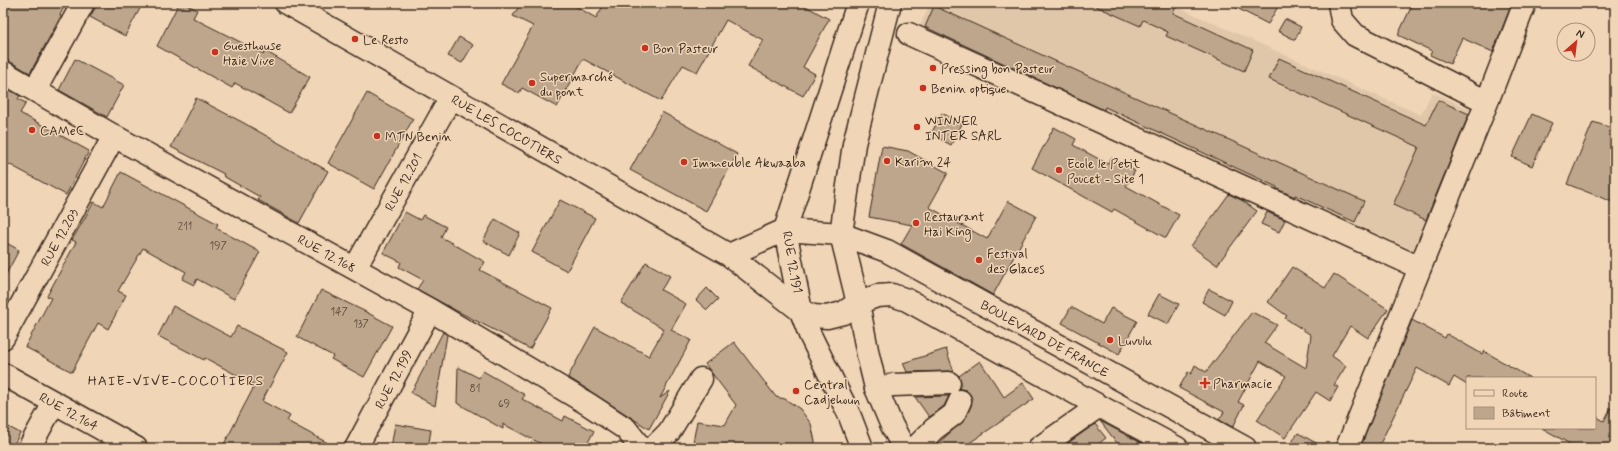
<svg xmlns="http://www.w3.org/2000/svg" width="1618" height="451" font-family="Mynerve,sans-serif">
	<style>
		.built { fill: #e1c7aa }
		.building { fill: #bea68c; stroke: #3b2a1e }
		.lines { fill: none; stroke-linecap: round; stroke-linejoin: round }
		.minor-casing { stroke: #3b2a1e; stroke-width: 25 }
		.major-casing { stroke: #3b2a1e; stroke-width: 25 }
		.minor { stroke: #f0d5b7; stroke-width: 22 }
		.major { stroke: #f0d5b7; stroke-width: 22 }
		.poi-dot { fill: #c8321e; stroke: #f0d5b7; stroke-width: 1.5 }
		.labels { text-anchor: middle; stroke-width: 3; stroke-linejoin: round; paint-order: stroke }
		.number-label { font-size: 11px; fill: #5c493a }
		.poi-label { font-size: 13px; fill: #3b2a1e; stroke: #f0d5b7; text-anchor: start }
		.street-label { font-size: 13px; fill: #3b2a1e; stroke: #f0d5b7 }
		.neighbourhood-label { font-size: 14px; letter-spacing: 1px; fill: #3b2a1e; stroke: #f0d5b7 }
	</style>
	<rect width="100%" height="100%" fill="#f0d5b7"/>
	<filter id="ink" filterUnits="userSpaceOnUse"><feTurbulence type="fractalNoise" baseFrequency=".025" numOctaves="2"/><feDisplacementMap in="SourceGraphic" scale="8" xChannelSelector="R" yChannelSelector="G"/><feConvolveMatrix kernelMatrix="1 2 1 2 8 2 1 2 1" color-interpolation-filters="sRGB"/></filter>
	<g filter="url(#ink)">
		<path class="built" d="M 930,3 L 1168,3 L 1421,115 L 1432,92 L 1481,114 L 1420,253 L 918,31 Z"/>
		<path class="building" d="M 3,3 L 66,3 L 60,15 L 61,16 L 30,73 L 9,61 L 3,60 Z
			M 98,3 L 143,3 L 125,36 L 90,17 Z
			M 179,3 L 183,3 L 197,10 L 193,18 L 264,54 L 265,51 L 310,77 L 289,113 L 235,83 L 232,88 L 157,46 Z
			M 521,3 L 570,3 L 596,18 L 605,3 L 800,3 L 829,19 L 803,67 L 815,74 L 803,96 L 748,66 L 763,40 L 726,20 L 697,72 L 683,65 L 661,101 L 583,59 L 557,107 L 522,88 L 519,93 L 501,84 L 533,26 L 513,16 Z
			M 1089,3 L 1178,3 L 1173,13 L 1253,50 L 1244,71 L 1166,36 L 1168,32 L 1143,20 L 1140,26 Z
			M 1227,3 L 1280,3 L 1268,24 Z
			M 1413,3 L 1512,3 L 1493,52 L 1462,38 L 1450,64 L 1430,55 L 1432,51 L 1398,35 Z
			M 934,6 L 1364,201 L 1355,222 L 1295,195 L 1295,197 L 1277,189 L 1277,187 L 1105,107 L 1104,110 L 925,27 Z
			M 1285,19 L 1301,27 L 1295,40 L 1278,31 Z
			M 459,37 L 473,45 L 462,63 L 448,56 Z
			M 1279,58 L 1426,125 L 1438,100 L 1469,114 L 1426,220 L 1393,205 L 1419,147 L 1269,79 Z
			M 75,59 L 124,85 L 107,117 L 59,90 Z
			M 3,86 L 20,96 L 18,99 L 26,103 L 20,113 L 89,151 L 66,195 L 3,161 Z
			M 367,93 L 413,119 L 374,189 L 328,163 Z
			M 196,98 L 242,122 L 328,171 L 299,223 L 258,200 L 260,197 L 223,176 L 224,174 L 171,147 Z
			M 662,112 L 737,154 L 706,211 L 630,170 Z
			M 942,113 L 962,124 L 951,145 L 931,134 Z
			M 1532,114 L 1552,123 L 1532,166 L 1512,157 Z
			M 1593,122 L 1615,129 L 1615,203 L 1567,184 Z
			M 1054,127 L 1076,139 L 1073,145 L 1108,164 L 1111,158 L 1135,171 L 1126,186 L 1179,215 L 1166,238 L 1114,209 L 1112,212 L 1032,168 Z
			M 882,146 L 908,151 L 948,173 L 929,207 L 987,239 L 1008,201 L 1036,216 L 993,295 L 901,244 L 912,225 L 869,217 Z
			M 121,172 L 218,224 L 216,228 L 260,252 L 234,299 L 197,279 L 194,285 L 182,279 L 186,272 L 143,248 L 118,291 L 126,295 L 108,329 L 98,323 L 72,372 L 25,347 L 51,298 L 47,296 L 76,242 L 72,240 L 94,202 L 103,207 Z
			M 1229,194 L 1243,201 L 1257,211 L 1217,265 L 1191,246 Z
			M 560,200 L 595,218 L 567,271 L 532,252 Z
			M 405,212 L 420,220 L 423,215 L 446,227 L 441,237 L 485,262 L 480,270 L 552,308 L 530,349 L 496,331 L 457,311 L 417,289 L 423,280 L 399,267 L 401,262 L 383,253 Z
			M 1267,212 L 1285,220 L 1279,232 L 1261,224 Z
			M 495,219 L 520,233 L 509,255 L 483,241 Z
			M 3,241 L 19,250 L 3,280 Z
			M 646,262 L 670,276 L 661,290 L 686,304 L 671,330 L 691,340 L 660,398 L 670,391 L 649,429 L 568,377 L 595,327 L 649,356 L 664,329 L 621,303 Z
			M 1292,267 L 1325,288 L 1334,274 L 1388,309 L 1368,338 L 1350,326 L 1332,356 L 1346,366 L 1334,385 L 1338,387 L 1330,401 L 1316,392 L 1285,438 L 1257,420 L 1286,376 L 1260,361 L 1238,402 L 1244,405 L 1233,427 L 1219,420 L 1224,412 L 1179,388 L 1188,372 L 1191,374 L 1195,365 L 1206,372 L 1252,312 L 1277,325 L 1264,343 L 1306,368 L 1311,335 L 1285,318 L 1287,316 L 1268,302 Z
			M 707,288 L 718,299 L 707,310 L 696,300 Z
			M 1209,289 L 1232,301 L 1225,315 L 1202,302 Z
			M 321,290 L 366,312 L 392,326 L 364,377 L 331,359 L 333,356 L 297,337 Z
			M 1159,294 L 1179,304 L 1168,324 L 1148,314 Z
			M 173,306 L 231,337 L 237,326 L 288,352 L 262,401 L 290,416 L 287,421 L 337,448 L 222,448 L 255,385 L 205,358 L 204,360 L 158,336 Z
			M 1071,307 L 1102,324 L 1111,308 L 1137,321 L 1119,354 L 1062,323 Z
			M 1412,320 L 1445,338 L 1447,334 L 1482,354 L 1484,351 L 1530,378 L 1467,378 L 1467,385 L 1454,377 L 1449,386 L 1417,368 L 1378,448 L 1360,448 Z
			M 443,332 L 447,335 L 435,406 L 411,393 Z
			M 734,342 L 776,397 L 785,399 L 800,409 L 811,424 L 815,441 L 814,448 L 692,448 L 697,421 L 725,425 L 736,405 L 705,364 Z
			M 946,349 L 954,372 L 949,371 L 907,372 L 903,363 Z
			M 980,361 L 1004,397 L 1023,383 L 1034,399 L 962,448 L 933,448 L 965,419 L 971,406 L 972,399 L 970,394 L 966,390 L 960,389 L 961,382 L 959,376 Z
			M 458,367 L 479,378 L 483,371 L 525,395 L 522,399 L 563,421 L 565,416 L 594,431 L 585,448 L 549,448 L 503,424 L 503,429 L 457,403 Z
			M 949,396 L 944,406 L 929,417 L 915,397 Z
			M 1615,400 L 1615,448 L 1577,448 L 1542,428 L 1595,428 L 1595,416 L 1604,421 Z
			M 1100,421 L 1151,448 L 1121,448 Z
			M 3,424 L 20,433 L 12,448 L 3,448 Z
			M 395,424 L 431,430 L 428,448 L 391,448 Z
			M 1095,424 L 1106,438 L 1093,448 L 1061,448 Z
			M 1298,433 L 1325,448 L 1288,448 Z"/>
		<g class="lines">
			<g class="minor-casing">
				<path id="minor" d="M 286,3 L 729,255 L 801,311 L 813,316 L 827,317 L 843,313 L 858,303 L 877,296 L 892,295 L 907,300 L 1099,406 L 1177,448
					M 1339,3 L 1342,20 L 1355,35 L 1487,102
					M 909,34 L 1420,268
					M 3,72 L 114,136 L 430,310 L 588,404 L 626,429 L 641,448
					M 35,90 L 83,3
					M 729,255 L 785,230 L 841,234 L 887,251 L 1245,448
					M 355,268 L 451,97
					M 3,338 L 114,136
					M 3,374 L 136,448
					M 876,388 L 893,385 L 949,383
					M 29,448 L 54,403
					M 356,448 L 430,310
					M 653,448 L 669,432 L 701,379
					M 915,448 L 934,429 L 954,414 L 960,401
					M 1039,448 L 1099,406
					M 1347,448 L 1487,102 L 1525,3"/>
			</g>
			<g class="major-casing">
				<path id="major" d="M 858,3 L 785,230 L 801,311 L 810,335 L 849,414 L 862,448
					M 890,3 L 854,144 L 841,234 L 858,303 L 868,355 L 876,388 L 892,426 L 904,448"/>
			</g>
			<use href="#minor" class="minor"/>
			<use href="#major" class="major"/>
		</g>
	</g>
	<g class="poi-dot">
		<circle cx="355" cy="39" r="4"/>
		<circle cx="645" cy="48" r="4"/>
		<circle cx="215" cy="52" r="4"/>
		<circle cx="933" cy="68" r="4"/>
		<circle cx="532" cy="83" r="4"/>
		<circle cx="923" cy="88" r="4"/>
		<circle cx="917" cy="127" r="4"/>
		<circle cx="32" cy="130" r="4"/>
		<circle cx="377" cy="136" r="4"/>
		<circle cx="887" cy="161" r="4"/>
		<circle cx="684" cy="162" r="4"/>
		<circle cx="1059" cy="170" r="4"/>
		<circle cx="916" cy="223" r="4"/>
		<circle cx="979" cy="260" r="4"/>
		<circle cx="1110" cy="340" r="4"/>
		<path d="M1203 377h4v4h4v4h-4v4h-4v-4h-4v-4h4z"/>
		<circle cx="796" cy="391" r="4"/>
	</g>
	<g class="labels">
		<g class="number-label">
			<text x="185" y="230">211</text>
			<text x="218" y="249">197</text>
			<text x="339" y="315">147</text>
			<text x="361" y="327">137</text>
			<text x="475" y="392">81</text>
			<text x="504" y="407">69</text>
		</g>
		<g class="poi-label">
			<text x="363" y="44">Le Resto</text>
			<text x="223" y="50">Guesthouse<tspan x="223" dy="15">Haie Vive</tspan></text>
			<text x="653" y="53">Bon Pasteur</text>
			<text x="941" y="73">Pressing bon Pasteur</text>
			<text x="540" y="81">Supermarché<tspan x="540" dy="15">du pont</tspan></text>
			<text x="931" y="93">Benin optique</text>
			<text x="925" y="125">WINNER<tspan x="925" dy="15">INTER SARL</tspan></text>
			<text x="40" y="135">CAMeC</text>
			<text x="385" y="141">MTN Benin</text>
			<text x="895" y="166">Karim 24</text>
			<text x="692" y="167">Immeuble Akwaaba</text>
			<text x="1067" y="168">Ecole le Petit<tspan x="1067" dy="15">Poucet - Site 1</tspan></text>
			<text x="924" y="221">Restaurant<tspan x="924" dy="15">Hai King</tspan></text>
			<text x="987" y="258">Festival<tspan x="987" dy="15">des Glaces</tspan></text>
			<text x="1118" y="345">Luvulu</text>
			<text x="1213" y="388">Pharmacie</text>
			<text x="804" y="389">Central<tspan x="804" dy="15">Cadjehoun</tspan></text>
		</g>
		<g class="street-label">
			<text transform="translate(507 129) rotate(30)" y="5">RUE LES COCOTIERS</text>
			<text transform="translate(403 182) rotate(-61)" y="5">RUE 12.201</text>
			<text transform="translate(59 237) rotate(-61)" y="5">RUE 12.203</text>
			<text transform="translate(327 253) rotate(29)" y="5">RUE 12.168</text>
			<text transform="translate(793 262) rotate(80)" y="5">RUE 12.191</text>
			<text transform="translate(1045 338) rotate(29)" y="5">BOULEVARD DE FRANCE</text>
			<text transform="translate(393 379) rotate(-62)" y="5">RUE 12.199</text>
			<text transform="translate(69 411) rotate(29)" y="5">RUE 12.164</text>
		</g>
		<g class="neighbourhood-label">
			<text x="176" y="385">HAIE-VIVE-COCOTIERS</text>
		</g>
	</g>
	<rect width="1618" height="451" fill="none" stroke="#f0d5b7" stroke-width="16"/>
	<rect x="8" y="8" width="1602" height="435" fill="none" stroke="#3b2a1e" stroke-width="1.5" filter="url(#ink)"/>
	<rect x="1466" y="377" width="130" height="52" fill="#f0d5b7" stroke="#a8917a"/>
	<rect x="1474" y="390" width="20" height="6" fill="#f0d5b7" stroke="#a8917a"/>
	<text x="1502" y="397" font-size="12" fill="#3b2a1e">Route</text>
	<rect x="1474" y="407" width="20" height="12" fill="#bea68c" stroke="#a8917a"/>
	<text x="1502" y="417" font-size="12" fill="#3b2a1e">Bâtiment</text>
	<g transform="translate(1576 42) rotate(28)"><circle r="19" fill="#f0d5b7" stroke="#a8917a"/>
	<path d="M0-3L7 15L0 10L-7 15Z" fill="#c8321e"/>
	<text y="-6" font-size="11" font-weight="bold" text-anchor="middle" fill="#3b2a1e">N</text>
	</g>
</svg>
